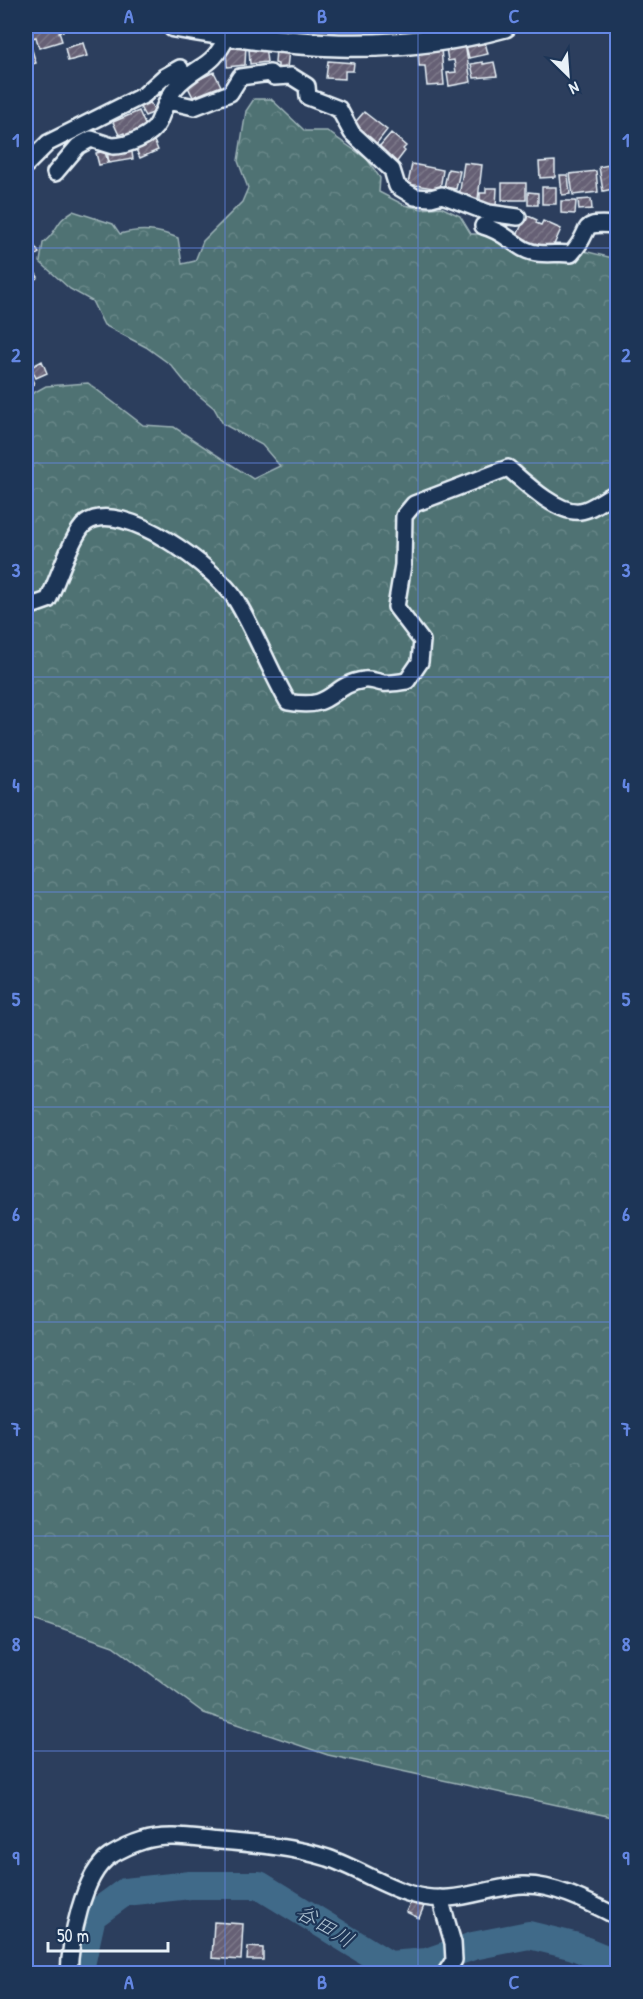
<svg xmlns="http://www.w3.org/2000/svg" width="643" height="1999" font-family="'Patrick Hand','Klee One',sans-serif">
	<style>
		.forest { fill: url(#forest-crowns); stroke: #9cb2b6; stroke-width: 1.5 }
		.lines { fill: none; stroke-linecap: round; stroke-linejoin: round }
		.river { stroke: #416a89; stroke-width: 28 }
		.building { fill: url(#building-hatch); stroke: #e8f1f8; stroke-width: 1.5 }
		.minor-casing { stroke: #e8f1f8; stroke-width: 20 }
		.secondary-casing { stroke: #e8f1f8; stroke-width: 26 }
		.minor { stroke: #1d3557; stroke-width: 15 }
		.secondary { stroke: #1d3557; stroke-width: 21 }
		.grid { fill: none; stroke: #6487e3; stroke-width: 1.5; stroke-opacity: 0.55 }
		.labels { text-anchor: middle; stroke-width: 4.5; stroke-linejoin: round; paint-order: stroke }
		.water-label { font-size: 21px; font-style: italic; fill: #aec2d1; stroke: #1d3557 }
		.neatline { fill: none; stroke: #6487e3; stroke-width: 2 }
		.grid-label { font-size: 20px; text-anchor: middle; font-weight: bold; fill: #6487e3 }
	</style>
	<defs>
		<pattern id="forest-crowns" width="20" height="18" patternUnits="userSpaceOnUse" patternTransform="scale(1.5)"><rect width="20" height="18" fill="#4f7273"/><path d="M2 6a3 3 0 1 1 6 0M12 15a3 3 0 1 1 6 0" fill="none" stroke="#688788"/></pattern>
		<pattern id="building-hatch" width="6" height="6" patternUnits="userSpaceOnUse" patternTransform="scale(1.5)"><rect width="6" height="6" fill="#666174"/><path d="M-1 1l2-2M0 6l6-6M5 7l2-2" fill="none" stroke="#7c7889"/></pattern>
	</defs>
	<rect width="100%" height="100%" fill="#2c3e5d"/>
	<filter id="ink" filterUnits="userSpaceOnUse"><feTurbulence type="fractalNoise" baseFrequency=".0167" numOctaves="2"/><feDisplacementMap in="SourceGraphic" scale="12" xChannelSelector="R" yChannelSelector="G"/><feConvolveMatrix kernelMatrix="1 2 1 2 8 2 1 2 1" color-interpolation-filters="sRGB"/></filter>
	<g filter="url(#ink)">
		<path class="forest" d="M 254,99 L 271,99 L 305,131 L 327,131 L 367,159 L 380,178 L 379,192 L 404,205 L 422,209 L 441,207 L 460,216 L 471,234 L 490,234 L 541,261 L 564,262 L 584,251 L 617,259 L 617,1818 L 328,1755 L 204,1713 L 113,1646 L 26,1616 L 26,397 L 46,386 L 88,383 L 143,425 L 174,427 L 253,479 L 280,466 L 262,445 L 223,424 L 214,408 L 190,388 L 171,365 L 146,347 L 104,325 L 92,301 L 70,289 L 40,262 L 43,243 C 59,231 54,222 73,211 L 113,224 L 120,234 C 141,228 158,230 178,238 L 182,264 L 195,261 L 203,241 L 242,202 L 248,188 L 238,161 L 246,111 Z"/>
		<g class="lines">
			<path class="river" d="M 79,1974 L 92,1916 L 125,1892 L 190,1885 L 259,1885 L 389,1965 L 427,1962 L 473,1946 L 529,1935 L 574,1946 L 618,1964"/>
		</g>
		<path class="building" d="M 47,26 L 61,26 L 63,31 L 59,32 L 62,41 L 39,48 L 36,37 L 32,38 L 30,31 Z
			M 484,38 L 488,54 L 469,58 L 465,42 Z
			M 83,43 L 87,56 L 68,61 L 65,48 Z
			M 234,43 L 246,43 L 245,65 L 227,67 L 226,49 L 234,48 Z
			M 465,44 L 471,82 L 449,86 L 447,73 L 456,72 L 454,60 L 448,61 L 446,48 Z
			M 265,46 L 267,62 L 250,64 L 249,48 Z
			M 276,48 L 289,49 L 287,69 L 278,68 L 278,64 L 275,63 Z
			M 441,48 L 444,85 L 427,86 L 425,66 L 419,66 L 418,50 Z
			M 32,50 L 36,63 L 26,66 L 26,52 Z
			M 328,61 L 354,63 L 353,71 L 345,71 L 345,79 L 326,78 Z
			M 483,62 L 483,64 L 494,62 L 497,76 L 474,78 L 471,64 Z
			M 214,72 L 221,86 L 193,97 L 187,85 Z
			M 150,102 L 155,112 L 145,116 L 140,107 Z
			M 139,111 L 146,127 L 125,136 L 124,133 L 119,135 L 113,122 Z
			M 364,112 L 387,130 L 376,144 L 352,126 Z
			M 391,133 L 406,146 L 403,149 L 405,151 L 396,163 L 378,148 Z
			M 152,136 L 158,150 L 140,158 L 134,145 Z
			M 131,146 L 133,159 L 109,163 L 107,150 Z
			M 105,151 L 108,163 L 99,165 L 96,153 Z
			M 555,161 L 555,177 L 540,178 L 539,162 Z
			M 464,163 L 482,165 L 478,199 L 459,197 Z
			M 618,163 L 618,188 L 603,191 L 599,167 Z
			M 412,164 L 443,170 L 440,189 L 408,184 Z
			M 448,169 L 460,171 L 456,189 L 444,187 Z
			M 596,171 L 598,192 L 573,195 L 570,174 Z
			M 560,175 L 568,175 L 570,194 L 562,195 Z
			M 502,183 L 526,183 L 526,200 L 502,200 Z
			M 542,187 L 556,187 L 556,204 L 542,204 Z
			M 486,188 L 497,188 L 496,206 L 480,206 L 480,193 L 486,193 Z
			M 528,192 L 538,193 L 538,205 L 528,205 Z
			M 591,199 L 592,209 L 579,210 L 578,200 Z
			M 561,201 L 576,201 L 575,214 L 561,213 Z
			M 526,215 L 537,220 L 536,223 L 541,225 L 543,221 L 561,229 L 552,249 L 545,250 L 516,238 Z
			M 31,241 L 39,253 L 30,259 L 26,251 L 26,245 Z
			M 26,258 L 38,277 L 26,286 Z
			M 42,361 L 47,373 L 36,378 L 31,367 Z
			M 26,365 L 34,384 L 26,388 Z
			M 411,1901 L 424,1906 L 419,1918 L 406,1912 Z
			M 214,1922 L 243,1924 L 241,1960 L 212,1958 Z
			M 248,1947 L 263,1948 L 263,1960 L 247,1960 Z"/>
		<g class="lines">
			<g class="minor-casing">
				<path id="minor" d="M 168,101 L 194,107 L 230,93 L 240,77 L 270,73 L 274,77 L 291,76 L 307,86 L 308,97 L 339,109 L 352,133 L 392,170 L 397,186 L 415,197 L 431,198 L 442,195 L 489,213 L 518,217
					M 26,165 L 48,143 L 144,95 L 164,77 L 180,68
					M 55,173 L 78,146 L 91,139 C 98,141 107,145 113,146 C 127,146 152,136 158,123 C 164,110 168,94 180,83 C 203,62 212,68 228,35
					M 483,226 C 500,230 510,241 524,249 C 539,257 555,252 571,254 C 596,227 574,222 618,225
					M 26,603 L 31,606 L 48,600 C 57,583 72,533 86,523 C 122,497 218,570 236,600 C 256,633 269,669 288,702 C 335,711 329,685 364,680 C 370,679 377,682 383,683 C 390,684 399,682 407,681 L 420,662 L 422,641 L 396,607 L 403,565 L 404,516 L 414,504 L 508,468 C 523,481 557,514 580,511 C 592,510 606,497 618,492
					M 440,1898 L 453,1943 L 454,1960 L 445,1974
					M 69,1974 C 70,1943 82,1874 110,1856 C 120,1850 133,1844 143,1841 C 166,1833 197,1839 220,1841 C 257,1844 293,1847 328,1858 C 357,1868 383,1886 411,1894 C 452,1907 485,1887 523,1885 C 555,1884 590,1903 618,1917"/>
			</g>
			<g class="secondary-casing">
				<path id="secondary" d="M 174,26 C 287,46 392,57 505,26"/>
			</g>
			<use href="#minor" class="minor"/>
			<use href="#secondary" class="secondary"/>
		</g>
	</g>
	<path class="grid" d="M 225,26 L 225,1974M 418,26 L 418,1974M 26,248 L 618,248M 26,463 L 618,463M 26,677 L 618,677M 26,892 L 618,892M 26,1107 L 618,1107M 26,1322 L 618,1322M 26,1536 L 618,1536M 26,1751 L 618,1751"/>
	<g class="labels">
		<g class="water-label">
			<text transform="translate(325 1926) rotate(31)" y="7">谷田川</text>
		</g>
	</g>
	<rect width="643" height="1999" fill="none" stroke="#1d3557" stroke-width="66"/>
	<g transform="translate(568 75) rotate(155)" stroke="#1d3557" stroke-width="4.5" paint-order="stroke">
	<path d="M0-4.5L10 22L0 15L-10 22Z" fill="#e8f1f8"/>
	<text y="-9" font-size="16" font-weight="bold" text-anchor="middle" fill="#e8f1f8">N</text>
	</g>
	<path d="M48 1942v9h120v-9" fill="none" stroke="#e8f1f8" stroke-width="3"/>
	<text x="57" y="1942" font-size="18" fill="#e8f1f8" stroke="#1d3557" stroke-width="4.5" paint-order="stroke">50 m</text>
	<rect x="33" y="33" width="577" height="1933" class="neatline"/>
	<g class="grid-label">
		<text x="129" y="23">A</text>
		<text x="322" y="23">B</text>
		<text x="514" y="23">C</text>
		<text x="16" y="147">1</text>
		<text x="626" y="147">1</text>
		<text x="16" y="362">2</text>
		<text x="626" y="362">2</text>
		<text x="16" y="577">3</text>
		<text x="626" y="577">3</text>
		<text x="16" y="792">4</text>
		<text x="626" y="792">4</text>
		<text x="16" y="1006">5</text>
		<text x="626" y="1006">5</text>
		<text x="16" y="1221">6</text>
		<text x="626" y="1221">6</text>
		<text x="16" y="1436">7</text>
		<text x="626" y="1436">7</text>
		<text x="16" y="1651">8</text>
		<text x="626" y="1651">8</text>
		<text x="16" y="1865">9</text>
		<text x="626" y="1865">9</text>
		<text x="129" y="1989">A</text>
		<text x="322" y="1989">B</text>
		<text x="514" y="1989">C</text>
	</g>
</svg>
